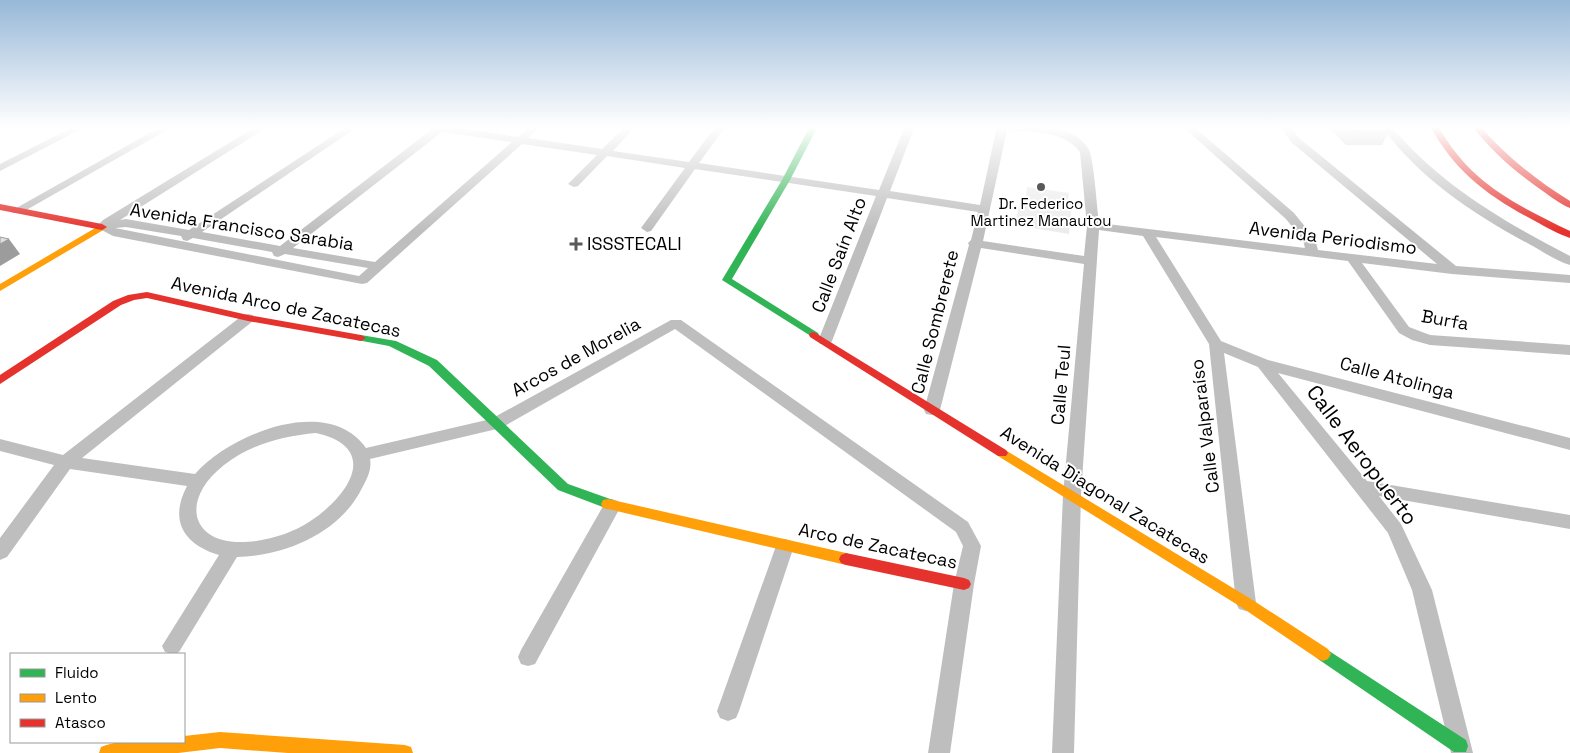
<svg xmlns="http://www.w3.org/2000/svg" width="1570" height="753" font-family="'Space Grotesk',sans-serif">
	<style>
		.green { fill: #ececec }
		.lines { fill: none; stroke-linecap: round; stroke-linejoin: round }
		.street { fill: #bebebe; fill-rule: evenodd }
		.fast { fill: #30b455; fill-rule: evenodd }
		.slow { fill: #ff9f0a; fill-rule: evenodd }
		.jam { fill: #e5322d; fill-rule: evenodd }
		.wall { fill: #c0c0c0 }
		.shaded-wall { fill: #9c9c9c }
		.building { fill: #dfdfdf; stroke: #9c9c9c }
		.poi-dot { fill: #595959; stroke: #fff; stroke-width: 2 }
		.labels { text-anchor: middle; stroke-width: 4; stroke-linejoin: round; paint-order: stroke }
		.far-poi-label { font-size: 15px; fill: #000; stroke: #fff }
		.street-label { font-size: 18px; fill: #000; stroke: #fff }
		.poi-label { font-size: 18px; fill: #000; stroke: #fff; text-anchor: start }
		.near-street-label { font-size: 21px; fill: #000; stroke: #fff }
	</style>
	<rect width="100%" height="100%" fill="#fff"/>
	<path class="green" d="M 1027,187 L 1069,193 L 1068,202 L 1072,203 L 1069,234 L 1014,225 L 1022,196 L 1026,196 Z"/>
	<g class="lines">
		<path class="street" d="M 75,126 L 87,126 L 0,171 L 0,164 Z
			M 162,126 L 174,126 L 21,213 L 13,213 L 11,211 Z
			M 257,126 L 269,126 L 120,220 L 126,219 L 189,230 L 348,126 L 359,126 L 202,232 L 280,246 L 431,130 L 420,128 L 419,126 L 448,126 L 518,137 L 530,126 L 541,126 L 528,138 L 602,149 L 626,126 L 636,126 L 613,151 L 689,162 L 716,126 L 726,126 L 699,163 L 879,190 L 905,126 L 915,126 L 890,191 L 980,205 L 997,126 C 1024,124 1075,123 1089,150 C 1094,160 1097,209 1099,223 L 1305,248 L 1303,240 L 1286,219 L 1182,126 L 1193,126 L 1294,213 L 1315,239 L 1318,250 L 1437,264 L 1291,142 L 1280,126 L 1290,126 L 1299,138 L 1456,266 L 1570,275 L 1570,283 L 1452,274 L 1362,263 L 1409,327 L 1430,335 L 1570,345 L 1570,355 L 1430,345 L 1412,340 L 1399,333 L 1348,261 L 1156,237 L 1221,341 L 1268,360 L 1570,438 L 1570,450 L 1278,373 L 1367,481 L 1570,515 L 1570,529 L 1379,496 L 1401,524 L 1432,590 L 1473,753 L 1451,753 L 1412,590 L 1388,533 L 1258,367 L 1224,353 L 1256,603 L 1253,609 L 1246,611 L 1239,609 L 1236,603 L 1209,344 L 1143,236 L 1099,230 L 1081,495 L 1074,753 L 1052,753 L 1063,495 L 1084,264 L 981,248 L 940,410 L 938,414 L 932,415 L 926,414 L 924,410 L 969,245 L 968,243 L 971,240 L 978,212 L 887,198 L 832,341 L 830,344 L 820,344 L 818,341 L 876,196 L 695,169 L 651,231 L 647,232 L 641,228 L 685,168 L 607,156 L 578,186 L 574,187 L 568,184 L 597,155 L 522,144 L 367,283 L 362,284 L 113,236 L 96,227 L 103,220 ZM 1007,130 C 1032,133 1064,130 1080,152 L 1087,226 L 1084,256 L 983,241 ZM 442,132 L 512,142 L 375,262 L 293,248 ZM 126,227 L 181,236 L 183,240 L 187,241 L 193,238 L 272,252 L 274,256 L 278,257 L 285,254 L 368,268 L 359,276 L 115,228 Z
			M 1381,126 L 1391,126 C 1440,185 1503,221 1570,256 L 1570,265 C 1556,261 1542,251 1529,244 C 1473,214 1419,178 1381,126 Z
			M 248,314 L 253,315 L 255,318 L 253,321 L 82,458 L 195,474 C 230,434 328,394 366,448 L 491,419 L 671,320 L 681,320 L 968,522 L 981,546 L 974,584 L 950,753 L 928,753 L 954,584 L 963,546 L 956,532 L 675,329 L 501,428 L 370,459 C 372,469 367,479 362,488 C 340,533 285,556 237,557 L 179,652 L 174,654 L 165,652 L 162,646 L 219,555 C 183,544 169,520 187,486 L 70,469 L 7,557 L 0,560 L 0,538 L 54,465 L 0,451 L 0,439 L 63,455 L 243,315 ZM 316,433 C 382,448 348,497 309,522 C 294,532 275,538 256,541 C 193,550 176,503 224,465 C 251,444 283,436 316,433 Z
			M 612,499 L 618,501 L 621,506 L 535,664 L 528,666 L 521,664 L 518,657 L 521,650 L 606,501 Z
			M 785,539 L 791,541 L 794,546 L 739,711 L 736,718 L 728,721 L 720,718 L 717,711 L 776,546 L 779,541 Z"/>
		<path class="fast" d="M 810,126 L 818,126 L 790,180 L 732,279 L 818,333 L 819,335 L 818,337 L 814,338 L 722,280 L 782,180 Z
			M 361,335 L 396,341 L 437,360 L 568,484 L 613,500 L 615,504 L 613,508 L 608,509 L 558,490 L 429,366 L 389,346 L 357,340 L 356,338 L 357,336 Z
			M 1323,647 L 1466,740 L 1468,746 L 1466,752 L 1454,752 L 1318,659 L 1315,654 L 1318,649 Z"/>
		<path class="slow" d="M 102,224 L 107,227 L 105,229 L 0,291 L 0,284 Z
			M 1002,448 L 1251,599 L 1328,649 L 1331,654 L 1328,659 L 1323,661 L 1318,659 L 1241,607 L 998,456 L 996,453 L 998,450 Z
			M 608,499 L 846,553 L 851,555 L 853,559 L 851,563 L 846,565 L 608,509 L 603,508 L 601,504 L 603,500 Z
			M 220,732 L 405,745 L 411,747 L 413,753 L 288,753 L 220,748 L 178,753 L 99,753 L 101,747 C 125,737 158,742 184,742 L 184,736 Z"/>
		<path class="jam" d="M 1430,126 L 1438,126 C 1470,183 1513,203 1570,231 L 1570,238 C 1558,234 1546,227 1535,221 C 1489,197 1455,172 1430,126 Z
			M 1472,126 L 1480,126 C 1506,156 1536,180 1570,201 L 1570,208 C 1562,205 1554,199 1547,194 C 1519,175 1493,153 1472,126 Z
			M 0,204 L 102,224 L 107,227 L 102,230 L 0,210 Z
			M 147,292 L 248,315 L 361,335 L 366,338 L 361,341 L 248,321 L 147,298 L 134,300 L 121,305 L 0,384 L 0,375 L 113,301 L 128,295 Z
			M 814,332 L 1006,450 L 1008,453 L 1006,456 L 998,456 L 810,337 L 809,335 L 810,333 Z
			M 846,553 L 964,578 L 969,580 L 971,584 L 969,588 L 964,590 L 846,565 L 841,563 L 839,559 L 841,555 Z"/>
	</g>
	<path class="wall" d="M 1331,126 L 1385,126 L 1389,131 L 1382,145 L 1346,145 L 1330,129 Z"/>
	<path class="shaded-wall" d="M 9,239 L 20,254 L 0,266 L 0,244 Z"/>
	<path class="building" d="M 1347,126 L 1385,126 L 1389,131 L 1353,131 Z
		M 0,237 L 9,239 L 0,244 Z"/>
	<linearGradient id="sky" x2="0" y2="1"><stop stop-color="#97b8d8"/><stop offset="0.55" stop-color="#fff"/><stop offset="1" stop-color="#fff" stop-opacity="0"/></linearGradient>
	<rect width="1570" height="231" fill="url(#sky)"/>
	<g class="poi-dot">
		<circle cx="1041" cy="187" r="5"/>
		<path d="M573.5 236.5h5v5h5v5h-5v5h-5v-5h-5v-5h5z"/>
	</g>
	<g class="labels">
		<g class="far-poi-label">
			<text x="1041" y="209">Dr. Federico<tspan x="1041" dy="17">Martinez Manautou</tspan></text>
		</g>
		<g class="street-label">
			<text transform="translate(242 227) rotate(9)" y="6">Avenida Francisco Sarabia</text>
			<text transform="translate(1333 238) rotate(7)" y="6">Avenida Periodismo</text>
			<text transform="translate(839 255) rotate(-69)" y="6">Calle Saín Alto</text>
			<text transform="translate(286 307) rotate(12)" y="6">Avenida Arco de Zacatecas</text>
			<text transform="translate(1445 320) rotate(10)" y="6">Burfa</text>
			<text transform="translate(935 322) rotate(-76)" y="6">Calle Sombrerete</text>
			<text transform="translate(576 357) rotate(-29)" y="6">Arcos de Morelia</text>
			<text transform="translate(1397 378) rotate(15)" y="6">Calle Atolinga</text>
			<text transform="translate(1061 385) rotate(-85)" y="6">Calle Teul</text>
			<text transform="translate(1205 426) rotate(-97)" y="6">Calle Valparaíso</text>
			<text transform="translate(1105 495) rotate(32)" y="6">Avenida Diagonal Zacatecas</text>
			<text transform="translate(878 546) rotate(12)" y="6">Arco de Zacatecas</text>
		</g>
		<g class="poi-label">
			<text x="587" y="250">ISSSTECALI</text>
		</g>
		<g class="near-street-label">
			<text transform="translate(1362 455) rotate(53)" y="7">Calle Aeropuerto</text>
		</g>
	</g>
	<rect x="10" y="653" width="175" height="90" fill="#ffffff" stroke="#999999"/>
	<rect x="20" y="669" width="25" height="8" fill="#30b455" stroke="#999999"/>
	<text x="55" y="678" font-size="15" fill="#000000">Fluido</text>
	<rect x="20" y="694" width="25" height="8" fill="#ff9f0a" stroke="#999999"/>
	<text x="55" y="703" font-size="15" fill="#000000">Lento</text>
	<rect x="20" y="719" width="25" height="8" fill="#e5322d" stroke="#999999"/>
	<text x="55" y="728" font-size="15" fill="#000000">Atasco</text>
</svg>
